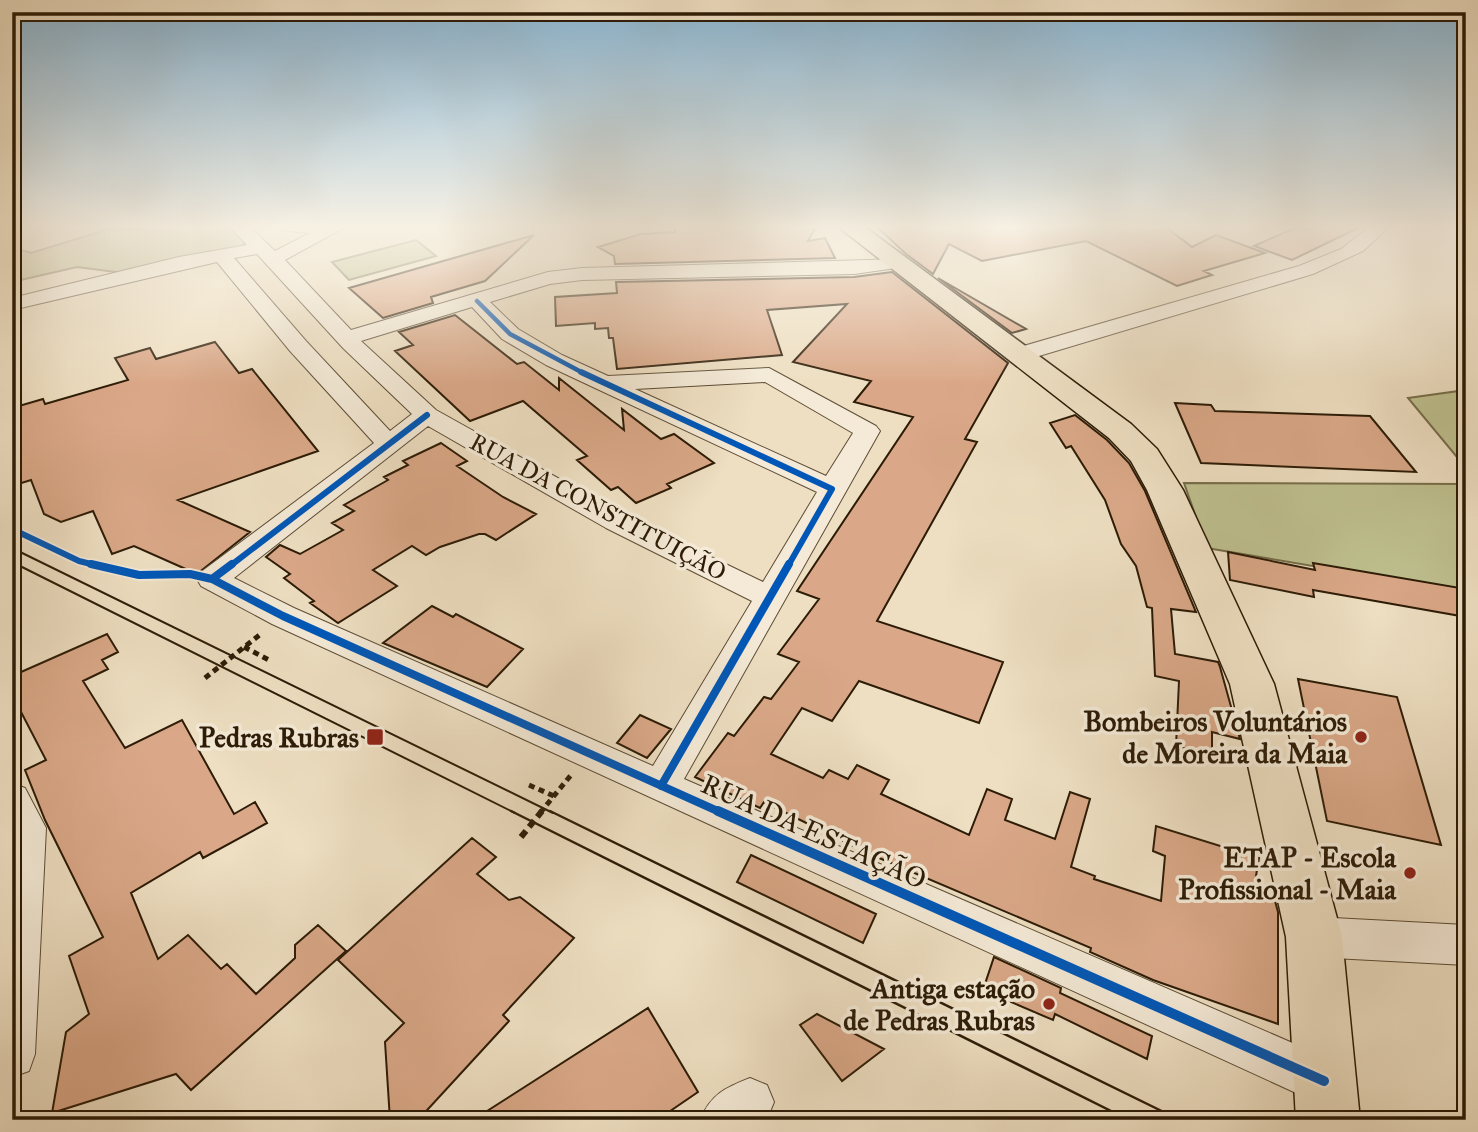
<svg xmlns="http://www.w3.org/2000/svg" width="1478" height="1132" font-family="'IM FELL Great Primer',serif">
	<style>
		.green { fill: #bfc08f; stroke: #766e4a; stroke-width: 2 }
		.building { fill: #daa888; stroke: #2c1b06; stroke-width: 2 }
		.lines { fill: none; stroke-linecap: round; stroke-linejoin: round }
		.minor-casing { stroke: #5c4c35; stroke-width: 2 }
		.major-casing { stroke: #2c1b06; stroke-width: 3 }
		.path-far1 { stroke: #2c1b06; stroke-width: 5; stroke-dasharray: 6 4.5; stroke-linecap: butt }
		.path { stroke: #2c1b06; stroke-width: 6; stroke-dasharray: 8 5; stroke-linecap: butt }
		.minor { fill: #f4ead7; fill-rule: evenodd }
		.major { fill: #eedfc2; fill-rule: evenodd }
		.tram-far1 { stroke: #2c1b06; stroke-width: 2 }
		.tram { stroke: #2c1b06; stroke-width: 2.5 }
		.cycleway-far3-casing { stroke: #f4ead7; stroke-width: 7 }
		.cycleway-far2-casing { stroke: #f4ead7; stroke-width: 10 }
		.cycleway-far1-casing { stroke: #f4ead7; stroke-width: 12 }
		.cycleway-casing { stroke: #f4ead7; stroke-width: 15 }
		.cycleway-far3 { stroke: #0057b8; stroke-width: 4.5 }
		.cycleway-far2 { stroke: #0057b8; stroke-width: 6 }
		.cycleway-far1 { stroke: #0057b8; stroke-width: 8 }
		.cycleway { stroke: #0057b8; stroke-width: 10 }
		.poi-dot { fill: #8f2418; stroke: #f4ead7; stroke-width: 2.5 }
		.labels { text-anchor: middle; stroke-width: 7; stroke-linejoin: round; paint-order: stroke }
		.street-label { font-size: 24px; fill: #2c1b06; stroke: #f4ead7 }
		.near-poi-label { font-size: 28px; font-weight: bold; fill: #2c1b06; stroke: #f4ead7; text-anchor: end }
		.near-street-label { font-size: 28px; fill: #2c1b06; stroke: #f4ead7 }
	</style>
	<rect width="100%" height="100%" fill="#eedfc2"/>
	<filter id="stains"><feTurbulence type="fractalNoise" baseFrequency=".00286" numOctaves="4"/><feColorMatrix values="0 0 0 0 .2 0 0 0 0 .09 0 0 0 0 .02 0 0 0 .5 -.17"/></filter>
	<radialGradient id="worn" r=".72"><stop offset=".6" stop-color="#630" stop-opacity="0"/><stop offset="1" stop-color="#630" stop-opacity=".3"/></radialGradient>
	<path class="green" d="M 146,225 L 243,225 L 244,246 L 131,274 L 77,267 L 12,282 L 12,247 L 31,253 L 112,228 L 141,229 Z
		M 416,240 L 436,256 L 349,280 L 332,262 Z
		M 1466,390 L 1466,468 L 1408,398 Z
		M 1184,483 L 1466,484 L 1466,592 L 1207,548 Z"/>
	<path class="building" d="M 675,225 L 817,225 L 808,241 L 825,238 L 835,258 L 615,264 L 614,256 L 598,247 L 641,234 L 675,232 Z
		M 875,225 L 1163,225 L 1192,247 L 1216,235 L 1265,253 L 1204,271 L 1212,275 L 1177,286 L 1086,241 L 982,261 L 949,244 L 933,274 L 906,254 Z
		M 1316,225 L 1364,225 L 1292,260 L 1254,246 L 1299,226 L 1307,229 Z
		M 534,235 L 485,281 L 431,297 L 433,303 L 383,318 L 349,288 Z
		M 892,272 L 1008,363 L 965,439 L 977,442 L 877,621 L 1003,662 L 979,723 L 859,681 L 832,721 L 802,708 L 771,754 L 823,778 L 829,770 L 848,779 L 857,765 L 889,780 L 881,794 L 969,835 L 987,789 L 1012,799 L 1005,820 L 1055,839 L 1070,792 L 1090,799 L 1071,867 L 1095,876 L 1094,879 L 1161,901 L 1165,856 L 1153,851 L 1156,826 L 1259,858 L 1253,894 L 1275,901 L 1278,912 L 1278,1024 L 1153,980 L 1090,952 L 1091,948 L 865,852 L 764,802 L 760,808 L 695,777 L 728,733 L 734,736 L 764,697 L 771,699 L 799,662 L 778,654 L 819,599 L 797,591 L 913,417 L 854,402 L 871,381 L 793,362 L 847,304 L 767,310 L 782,355 L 617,369 L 613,338 L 609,338 L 608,328 L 595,329 L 595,323 L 556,326 L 555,297 L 617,293 L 616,282 L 854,277 Z
		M 938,278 L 1026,329 L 1012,333 Z
		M 455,315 L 517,364 L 524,362 L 559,390 L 559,378 L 624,430 L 622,409 L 661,439 L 674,434 L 714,463 L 667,484 L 671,488 L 636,503 L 618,487 L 611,490 L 577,460 L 587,456 L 523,401 L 470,421 L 395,351 L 413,345 L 399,332 Z
		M 215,342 L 239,373 L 252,369 L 318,451 L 178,500 L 250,532 L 197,574 L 134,546 L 112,554 L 93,511 L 61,522 L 44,514 L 31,480 L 12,486 L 12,408 L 43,399 L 45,404 L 128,380 L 115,358 L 150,348 L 156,359 Z
		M 1175,403 L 1211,405 L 1215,411 L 1370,416 L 1416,472 L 1201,463 Z
		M 1075,415 L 1107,440 L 1129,463 L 1145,491 L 1196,612 L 1171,609 L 1175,654 L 1218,662 L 1220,667 L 1240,739 L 1212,732 L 1212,756 L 1176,746 L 1179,681 L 1155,676 L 1152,608 L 1147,607 L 1136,566 L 1121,544 L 1105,500 L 1071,446 L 1066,448 L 1050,423 Z
		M 441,443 L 467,461 L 457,466 L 503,497 L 536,514 L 496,540 L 485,534 L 479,534 L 440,547 L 426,555 L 412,546 L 373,570 L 397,586 L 338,623 L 310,603 L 314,601 L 284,578 L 290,574 L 266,557 L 280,545 L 300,554 L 343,530 L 332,523 L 354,511 L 344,505 L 388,480 L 384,477 L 408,465 L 403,461 Z
		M 1228,552 L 1315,570 L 1313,563 L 1466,589 L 1466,617 L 1313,590 L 1314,597 L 1230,580 Z
		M 432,606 L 453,617 L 456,614 L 523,649 L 487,687 L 383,643 Z
		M 107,634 L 118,652 L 102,660 L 108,669 L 83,681 L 125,748 L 182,720 L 234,814 L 255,802 L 267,823 L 203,858 L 200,852 L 131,893 L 158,959 L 188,935 L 221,969 L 227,964 L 256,994 L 295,958 L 295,945 L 318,925 L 346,951 L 191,1090 L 176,1074 L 52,1113 L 66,1032 L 89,1014 L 69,956 L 103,937 L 45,820 L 25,770 L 46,760 L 20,710 L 12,713 L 12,676 Z
		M 1298,679 L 1397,697 L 1441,845 L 1327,821 Z
		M 640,715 L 671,729 L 647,758 L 617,743 Z
		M 472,838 L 496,857 L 477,874 L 509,900 L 520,897 L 574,938 L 503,1015 L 509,1021 L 418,1120 L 390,1120 L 385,1042 L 404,1023 L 338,960 Z
		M 751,855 L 876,914 L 863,943 L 737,882 Z
		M 994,957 L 1061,988 L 1060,993 L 1152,1036 L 1147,1059 L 1055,1014 L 1053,1020 L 983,990 Z
		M 648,1008 L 698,1092 L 657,1120 L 473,1120 Z
		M 817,1014 L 884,1049 L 842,1081 L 800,1025 Z"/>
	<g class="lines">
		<g class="minor-casing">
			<path id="minor" d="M 228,225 L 248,225 L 275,251 L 310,233 L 280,230 L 271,225 L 349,225 L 285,260 L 351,330 L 548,272 L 582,268 L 903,259 L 906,263 L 903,267 L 854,274 L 582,280 L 550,284 L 490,302 L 518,329 L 562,355 L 608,376 L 769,368 L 876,426 L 880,431 L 684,779 L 1341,1064 L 1348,1081 L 1341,1098 L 1324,1105 L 1307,1098 L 272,624 L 201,586 L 197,579 L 201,572 L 374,443 L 290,351 L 217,262 L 12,310 L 12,298 L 179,257 L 247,245 ZM 257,254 L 343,348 L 412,414 L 390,431 L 306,341 L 234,258 ZM 472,307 L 502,339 L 546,365 L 817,492 L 763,582 L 626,516 L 436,410 L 361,341 ZM 765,382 L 853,433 L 826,476 L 635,389 ZM 428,426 L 606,528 L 752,601 L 653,766 L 294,608 L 234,578 Z
				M 1372,225 L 1391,225 L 1363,251 L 1313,274 L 1029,359 L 1013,359 L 1010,354 L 1013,349 L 1299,266 L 1341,249 Z
				M 12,783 L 25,788 L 46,828 L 35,1054 L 29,1071 L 12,1077 Z
				M 1314,917 L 1466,925 L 1466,965 L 1314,957 L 1299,951 L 1293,937 L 1299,923 Z
				M 750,1078 L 767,1085 L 774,1102 L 767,1119 L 700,1120 C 711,1094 725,1088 750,1078 Z"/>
		</g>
		<g class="major-casing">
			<path id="major" d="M 836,225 L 862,225 L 1131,424 L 1157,449 L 1183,490 L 1274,684 L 1342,937 L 1360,1120 L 1296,1120 L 1286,937 L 1230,684 L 1147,490 L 1131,461 L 1109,438 Z"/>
		</g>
		<path class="path-far1" d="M 244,647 L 271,661
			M 205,678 L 262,633
			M 529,785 L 554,796
			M 540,813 L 571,775"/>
		<path class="path" d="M 521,837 L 542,811"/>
		<use href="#minor" class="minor"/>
		<use href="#major" class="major"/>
		<path class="tram-far1" d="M 12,548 L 553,813
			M 12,562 L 515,813"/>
		<path class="tram" d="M 511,811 L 1129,1120
			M 550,811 L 1180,1120"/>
		<g class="cycleway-far3-casing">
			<path id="cycleway-far3" d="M 477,301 L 510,334 L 585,374"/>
		</g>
		<g class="cycleway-far2-casing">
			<path id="cycleway-far2" d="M 581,372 L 832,489 L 788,566
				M 12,529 L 79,561 L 99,566
				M 230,566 L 427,415"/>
		</g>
		<g class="cycleway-far1-casing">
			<path id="cycleway-far1" d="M 91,564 L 139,575 L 190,574 L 212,579 L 283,616 L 722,813
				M 212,579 L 232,564
				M 661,786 L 789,564"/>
		</g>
		<g class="cycleway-casing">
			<path id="cycleway" d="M 718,811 L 1324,1081"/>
		</g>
		<use href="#cycleway-far3" class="cycleway-far3"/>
		<use href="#cycleway-far2" class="cycleway-far2"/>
		<use href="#cycleway-far1" class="cycleway-far1"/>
		<use href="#cycleway" class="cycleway"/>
	</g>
	<linearGradient id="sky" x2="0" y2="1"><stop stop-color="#89b7d6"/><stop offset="0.59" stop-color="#f7f1e4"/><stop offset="1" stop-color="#f7f1e4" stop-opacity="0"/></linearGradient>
	<rect width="1478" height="384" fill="url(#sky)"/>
	<g class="poi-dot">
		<rect x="366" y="728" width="18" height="18" rx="3.5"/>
		<circle cx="1361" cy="737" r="7"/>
		<circle cx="1410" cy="873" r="7"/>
		<circle cx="1049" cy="1004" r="7"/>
	</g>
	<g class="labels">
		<g class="street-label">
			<text transform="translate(598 507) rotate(28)" y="8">RUA DA CONSTITUIÇÃO</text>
		</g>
		<g class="near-poi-label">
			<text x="1347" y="731">Bombeiros Voluntários<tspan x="1347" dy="32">de Moreira da Maia</tspan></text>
			<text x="359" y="747">Pedras Rubras</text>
			<text x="1396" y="867">ETAP - Escola<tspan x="1396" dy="32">Profissional - Maia</tspan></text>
			<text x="1035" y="998">Antiga estação<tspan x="1035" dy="32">de Pedras Rubras</tspan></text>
		</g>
		<g class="near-street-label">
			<text transform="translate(814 831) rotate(24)" y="10">RUA DA ESTAÇÃO</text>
		</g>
	</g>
	<rect width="1478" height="1132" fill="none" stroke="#eedfc2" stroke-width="42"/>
	<rect x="14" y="14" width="1450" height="1104" fill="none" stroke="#2c1b06" stroke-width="3.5"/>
	<rect x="21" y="21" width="1436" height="1090" fill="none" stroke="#2c1b06" stroke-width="2"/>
	<rect width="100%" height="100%" filter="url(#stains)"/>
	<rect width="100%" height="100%" fill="url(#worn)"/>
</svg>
